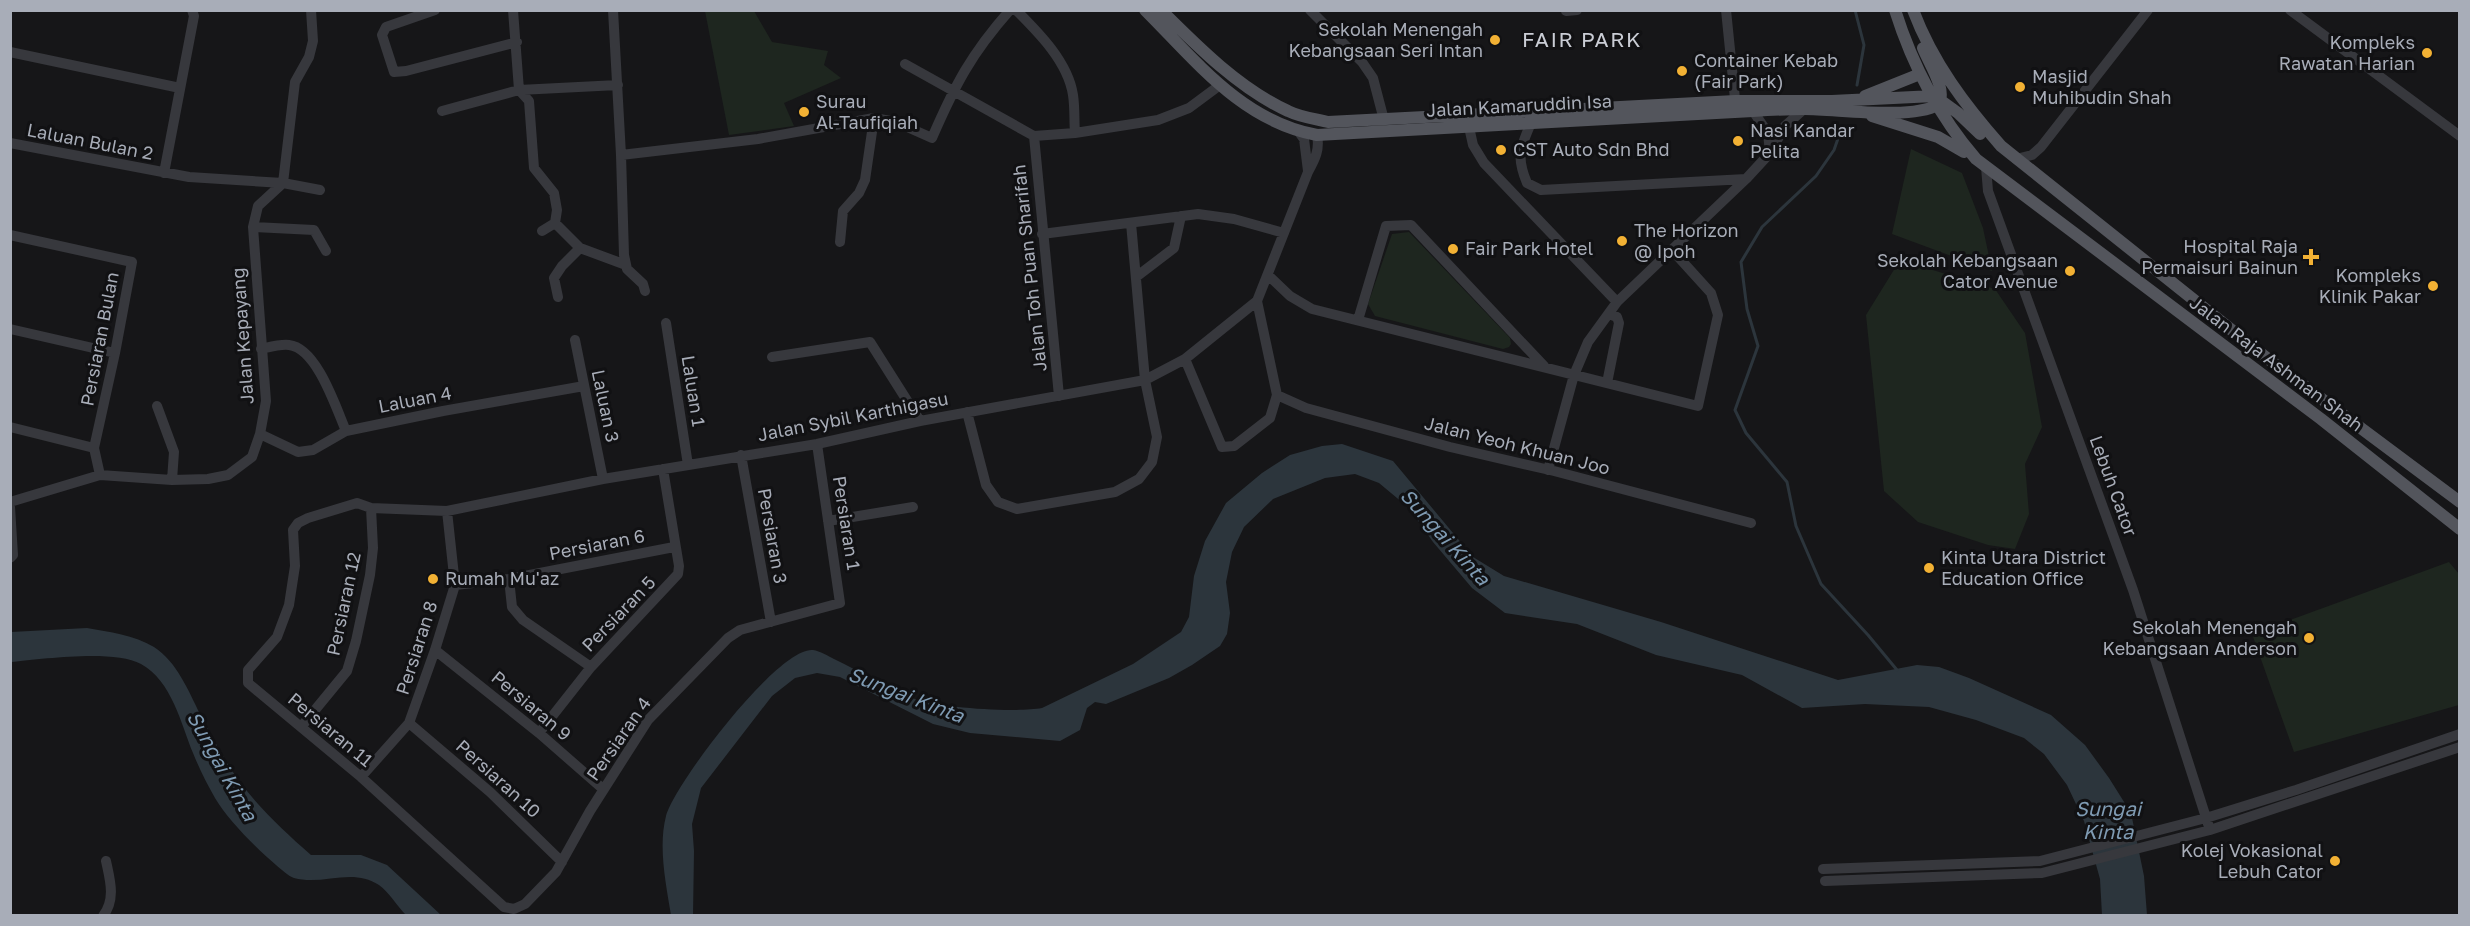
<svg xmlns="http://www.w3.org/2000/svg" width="2470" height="926" font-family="'Golos Text',sans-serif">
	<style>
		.green { fill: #1e261f }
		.water { fill: #2c353c }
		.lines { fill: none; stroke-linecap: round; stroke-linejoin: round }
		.stream { stroke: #2c353c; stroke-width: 3 }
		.minor { stroke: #37383d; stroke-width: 10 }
		.major { stroke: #53555c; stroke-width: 12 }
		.poi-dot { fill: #f2b134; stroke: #111113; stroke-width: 2 }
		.labels { text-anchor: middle; stroke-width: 6; stroke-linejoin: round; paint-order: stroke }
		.poi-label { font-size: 18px; fill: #a8adb8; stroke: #111113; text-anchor: start }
		.street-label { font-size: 18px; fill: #a8adb8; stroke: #111113 }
		.water-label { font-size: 20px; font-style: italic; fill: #7f9bb3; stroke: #111113 }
		.quarter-label { font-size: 21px; letter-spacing: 1.5px; fill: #c9ccd4; stroke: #111113 }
	</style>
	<rect width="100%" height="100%" fill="#161618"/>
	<path class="green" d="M 705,11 L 754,11 L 772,42 L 828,51 L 824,65 L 841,78 L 784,103 L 794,126 L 729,135 Z
		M 1911,149 L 1962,173 L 1983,228 L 1992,271 L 1892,234 Z
		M 1409,232 L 1510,338 L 1511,344 L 1509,347 L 1503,349 L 1375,316 L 1368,304 L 1392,234 Z
		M 1900,260 L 1995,289 L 2025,333 L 2042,427 L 2025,464 L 2029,514 L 2015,549 L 1988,545 L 1918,522 L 1884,491 L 1866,315 Z
		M 2449,562 L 2459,574 L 2459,705 L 2294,752 L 2252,634 Z"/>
	<path class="water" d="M 1342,444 L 1393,461 L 1473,557 L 1504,576 L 1661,622 L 1838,680 L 1917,665 L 1939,667 L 1969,678 L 2051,715 L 2085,745 L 2109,778 L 2131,813 L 2144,876 L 2147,915 L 2102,915 L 2100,879 L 2084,821 L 2067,785 L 2044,754 L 2024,738 L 1976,720 L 1929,707 L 1865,704 L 1802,708 L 1742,675 L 1656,655 L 1577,624 L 1505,613 L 1472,588 L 1433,542 L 1409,508 L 1379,483 L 1355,474 L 1325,478 L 1273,499 L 1244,527 L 1232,552 L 1226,582 L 1230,613 L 1227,634 L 1220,646 L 1192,665 L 1169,678 L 1106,704 L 1095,702 L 1087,708 L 1080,730 L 1060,741 L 970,733 L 933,724 L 840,677 L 817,673 L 795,678 L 772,696 L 701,788 L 692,824 L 694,851 L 693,915 L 671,915 C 666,884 658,847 666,816 C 675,783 779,646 813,650 C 820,651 828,656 834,659 C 860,671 885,688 912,698 C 938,708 1015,713 1042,708 L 1133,664 L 1181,632 L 1189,617 L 1194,576 L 1205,541 L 1226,503 L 1262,473 L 1290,455 L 1322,446 Z
		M 87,628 C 109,632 134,635 154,647 C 177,662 188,690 200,714 C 212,737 225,762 240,782 C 260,809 285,832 311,855 L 361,855 L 387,865 L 441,915 L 406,915 C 397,906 389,892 379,885 C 352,867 323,886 294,878 C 288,876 281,869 276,865 C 257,849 227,819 215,798 C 207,784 199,768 193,753 C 181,724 172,681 141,664 C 114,649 42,659 11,662 L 11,632 Z"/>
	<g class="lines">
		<path class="stream" d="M 1855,10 L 1864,45 L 1857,85
			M 1841,130 L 1834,150 L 1816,176 L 1762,227 L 1741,262 L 1747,309 L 1758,346 L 1735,410 L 1746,433 L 1787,482 L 1796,526 L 1821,584 L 1868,635 L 1897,670"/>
		<path class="minor" d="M 435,10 L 386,27 L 382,35 L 394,72 L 406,71 L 517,42
			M 513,10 L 519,90 L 529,101 L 534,168 L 554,193 L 557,210 L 555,223 L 542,231
			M 613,10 L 621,155 L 624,255 L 627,269 L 643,284 L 645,291
			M 1016,10 C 1039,33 1068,62 1073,95 C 1075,108 1074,121 1075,133
			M 1310,10 L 1362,62 L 1373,78 L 1384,120
			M 1726,10 L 1736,109
			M 2290,10 L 2460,136
			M 1566,11 L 1577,10
			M 10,52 L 180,88
			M 905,64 L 1034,136 L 1075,133 L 1158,120 L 1189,108 L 1220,85
			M 442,111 L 519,90 L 618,85
			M 1753,111 L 1768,133 L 1770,153
			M 1531,123 C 1520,148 1516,157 1527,183 L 1541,190 L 1746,179
			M 1469,127 L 1473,145 L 1484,163 L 1617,302
			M 1299,132 L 1304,139 L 1308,171
			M 1034,136 L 1059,396
			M 10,143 L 189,177 L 283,183 L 320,190
			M 621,155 L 758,139 L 874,118 L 896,122 L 932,138 C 955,85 971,54 1010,10
			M 2016,159 L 2032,155 L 2041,147 L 2148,10
			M 1986,167 L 1988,191 L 2133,590 L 2210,830
			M 164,173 L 194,16 L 192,10
			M 555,223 L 580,248 L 626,265
			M 253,227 L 314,230 L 326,251
			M 1042,234 L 1198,214 L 1234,219 L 1284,233
			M 10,235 L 132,262 L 115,353 L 94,448 L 100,475
			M 840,242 L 843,211 L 859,193 L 865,180 L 874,118
			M 1268,275 L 1290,296 L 1312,309 L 1698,406 L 1718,315 L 1711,293 L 1672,250
			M 1136,277 L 1174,248 L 1181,216
			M 558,297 L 554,278 L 562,266 L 580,248
			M 1358,320 L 1386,226 L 1411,225 L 1544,366
			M 666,323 L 688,465
			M 10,329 L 115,353
			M 575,340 L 603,479
			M 261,349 C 270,347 280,344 289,345 C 317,348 336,408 346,431
			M 772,357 L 870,342 L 920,421
			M 1185,359 L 1222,447 L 1234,446 L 1270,418 L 1277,395 L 1257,301
			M 1607,383 L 1619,323 L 1617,317 L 1609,314
			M 1277,395 L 1306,408 L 1450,447 L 1554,471 L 1751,523
			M 157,406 L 174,452 L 172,480
			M 967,412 L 986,485 L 998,502 L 1017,509 L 1115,492 L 1139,479 L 1152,462 L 1157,437 L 1145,380 L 1131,223
			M 10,427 L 94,448
			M 260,434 L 298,452 L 313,450 L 346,431 L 443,411 L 584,386
			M 817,444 L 840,603 L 740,630 L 728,638 L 648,720 L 590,811 L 556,872 L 525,904 L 514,909 L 504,907 L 361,777 L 248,683 L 248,670 L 277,637 L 289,605 L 295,566 L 293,530 L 298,523 L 308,518 L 357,503 L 371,508 L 447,511 L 603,479 L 817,444 L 920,421 L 1145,380 L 1185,359 L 1257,301 L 1308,172 C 1315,159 1320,150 1317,135
			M 741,455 L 771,622
			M 1548,470 L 1574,375 L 1588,342 L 1617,302 L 1746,179 L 1770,153 L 1785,126 L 1804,109
			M 10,502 L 100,475 L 172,480 L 208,479 L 228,475 L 252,457 L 260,434 L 266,401 L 253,227 L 258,206 L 283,183 L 295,82 L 309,57 L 313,41 L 311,10
			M 10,507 L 13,555 L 10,558
			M 828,521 L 913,507
			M 509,579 L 512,607 L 523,620 L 591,667
			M 455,585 L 509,579 L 674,547
			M 435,650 L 539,733 L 603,789
			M 409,723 L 490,792 L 562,862
			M 301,727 L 347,671 L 356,641 L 370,575 L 373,548 L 371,508
			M 539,733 L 591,667 L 678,574 L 679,566 L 663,469
			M 361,777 L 409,723 L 435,650 L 455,585 L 447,511
			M 1823,869 L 2040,861 L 2206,818 L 2296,790 L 2460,734
			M 1825,881 L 2042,873 L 2210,830 L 2460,747
			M 103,916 C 116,899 110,880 106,861"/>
		<path class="major" d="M 1145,10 C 1197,62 1242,121 1317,135 L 1753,111 C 1770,110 1787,109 1804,109 C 1839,109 1909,120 1938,105
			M 1161,10 C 1199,48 1240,89 1288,111 C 1300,117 1315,119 1328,122 L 1735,101 L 1832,101 L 1934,96
			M 1895,10 C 1912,64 1939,116 1976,159 L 2321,419 L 2460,529
			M 1913,10 C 1933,63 1965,105 2001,146 L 2263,355 L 2460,502
			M 1923,48 C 1929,64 1948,90 1938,105
			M 1865,96 L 1920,74
			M 1936,97 L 1958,113 L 1980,134
			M 1872,116 L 1938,137 L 1964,152"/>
	</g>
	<g class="poi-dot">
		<circle cx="1495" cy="40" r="6"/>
		<circle cx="2427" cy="53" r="6"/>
		<circle cx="1682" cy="71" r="6"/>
		<circle cx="2020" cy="87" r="6"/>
		<circle cx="804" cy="112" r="6"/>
		<circle cx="1738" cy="141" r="6"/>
		<circle cx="1501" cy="150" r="6"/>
		<circle cx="1622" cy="241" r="6"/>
		<circle cx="1453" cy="249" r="6"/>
		<path d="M2308 248h6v6h6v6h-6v6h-6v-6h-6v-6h6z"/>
		<circle cx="2070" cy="271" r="6"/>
		<circle cx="2433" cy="286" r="6"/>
		<circle cx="1929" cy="568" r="6"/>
		<circle cx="433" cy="579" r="6"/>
		<circle cx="2309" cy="638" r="6"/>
		<circle cx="2335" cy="861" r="6"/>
	</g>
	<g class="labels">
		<g class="poi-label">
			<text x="1483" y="36" text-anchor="end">Sekolah Menengah<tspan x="1483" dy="21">Kebangsaan Seri Intan</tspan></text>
			<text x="2415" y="49" text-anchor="end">Kompleks<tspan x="2415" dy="21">Rawatan Harian</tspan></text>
			<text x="1694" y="67">Container Kebab<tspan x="1694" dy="21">(Fair Park)</tspan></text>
			<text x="2032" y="83">Masjid<tspan x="2032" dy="21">Muhibudin Shah</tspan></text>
			<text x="816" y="108">Surau<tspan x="816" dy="21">Al-Taufiqiah</tspan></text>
			<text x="1750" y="137">Nasi Kandar<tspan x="1750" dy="21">Pelita</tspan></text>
			<text x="1513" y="156">CST Auto Sdn Bhd</text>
			<text x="1634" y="237">The Horizon<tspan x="1634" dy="21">@ Ipoh</tspan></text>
			<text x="2298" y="253" text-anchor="end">Hospital Raja<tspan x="2298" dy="21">Permaisuri Bainun</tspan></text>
			<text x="1465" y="255">Fair Park Hotel</text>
			<text x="2058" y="267" text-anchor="end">Sekolah Kebangsaan<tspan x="2058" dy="21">Cator Avenue</tspan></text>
			<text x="2421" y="282" text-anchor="end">Kompleks<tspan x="2421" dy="21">Klinik Pakar</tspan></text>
			<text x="1941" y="564">Kinta Utara District<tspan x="1941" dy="21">Education Office</tspan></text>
			<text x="445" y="585">Rumah Mu'az</text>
			<text x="2297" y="634" text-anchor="end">Sekolah Menengah<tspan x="2297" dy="21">Kebangsaan Anderson</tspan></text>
			<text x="2323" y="857" text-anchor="end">Kolej Vokasional<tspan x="2323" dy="21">Lebuh Cator</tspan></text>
		</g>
		<g class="street-label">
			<text transform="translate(1519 106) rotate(-3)" y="6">Jalan Kamaruddin Isa</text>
			<text transform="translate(90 142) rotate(11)" y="6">Laluan Bulan 2</text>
			<text transform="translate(1030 268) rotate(-96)" y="6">Jalan Toh Puan Sharifah</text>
			<text transform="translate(243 336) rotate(-94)" y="6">Jalan Kepayang</text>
			<text transform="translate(100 339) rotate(-79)" y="6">Persiaran Bulan</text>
			<text transform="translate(2276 364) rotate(37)" y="6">Jalan Raja Ashman Shah</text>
			<text transform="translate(693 391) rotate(81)" y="6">Laluan 1</text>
			<text transform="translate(415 400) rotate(-11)" y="6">Laluan 4</text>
			<text transform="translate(605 406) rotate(78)" y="6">Laluan 3</text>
			<text transform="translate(853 417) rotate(-11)" y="6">Jalan Sybil Karthigasu</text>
			<text transform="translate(1517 446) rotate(14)" y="6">Jalan Yeoh Khuan Joo</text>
			<text transform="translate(2113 486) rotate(70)" y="6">Lebuh Cator</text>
			<text transform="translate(846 523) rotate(81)" y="6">Persiaran 1</text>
			<text transform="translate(772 536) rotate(80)" y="6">Persiaran 3</text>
			<text transform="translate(597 545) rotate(-11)" y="6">Persiaran 6</text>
			<text transform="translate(344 604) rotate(-78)" y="6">Persiaran 12</text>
			<text transform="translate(619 614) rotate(-46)" y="6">Persiaran 5</text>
			<text transform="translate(417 648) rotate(-72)" y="6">Persiaran 8</text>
			<text transform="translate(531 706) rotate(40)" y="6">Persiaran 9</text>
			<text transform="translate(330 730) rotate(40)" y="6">Persiaran 11</text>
			<text transform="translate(619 739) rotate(-55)" y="6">Persiaran 4</text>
			<text transform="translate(498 779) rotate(42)" y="6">Persiaran 10</text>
		</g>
		<g class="water-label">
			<text transform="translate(1445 537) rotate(48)" y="7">Sungai Kinta</text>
			<text transform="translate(906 695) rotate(21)" y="7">Sungai Kinta</text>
			<text transform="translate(222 766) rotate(61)" y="7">Sungai Kinta</text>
			<text x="2108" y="816">Sungai<tspan x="2108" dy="23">Kinta</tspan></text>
		</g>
		<g class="quarter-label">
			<text x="1582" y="47">FAIR PARK</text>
		</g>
	</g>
	<rect width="2470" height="926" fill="none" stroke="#a8adb8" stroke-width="24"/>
</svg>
